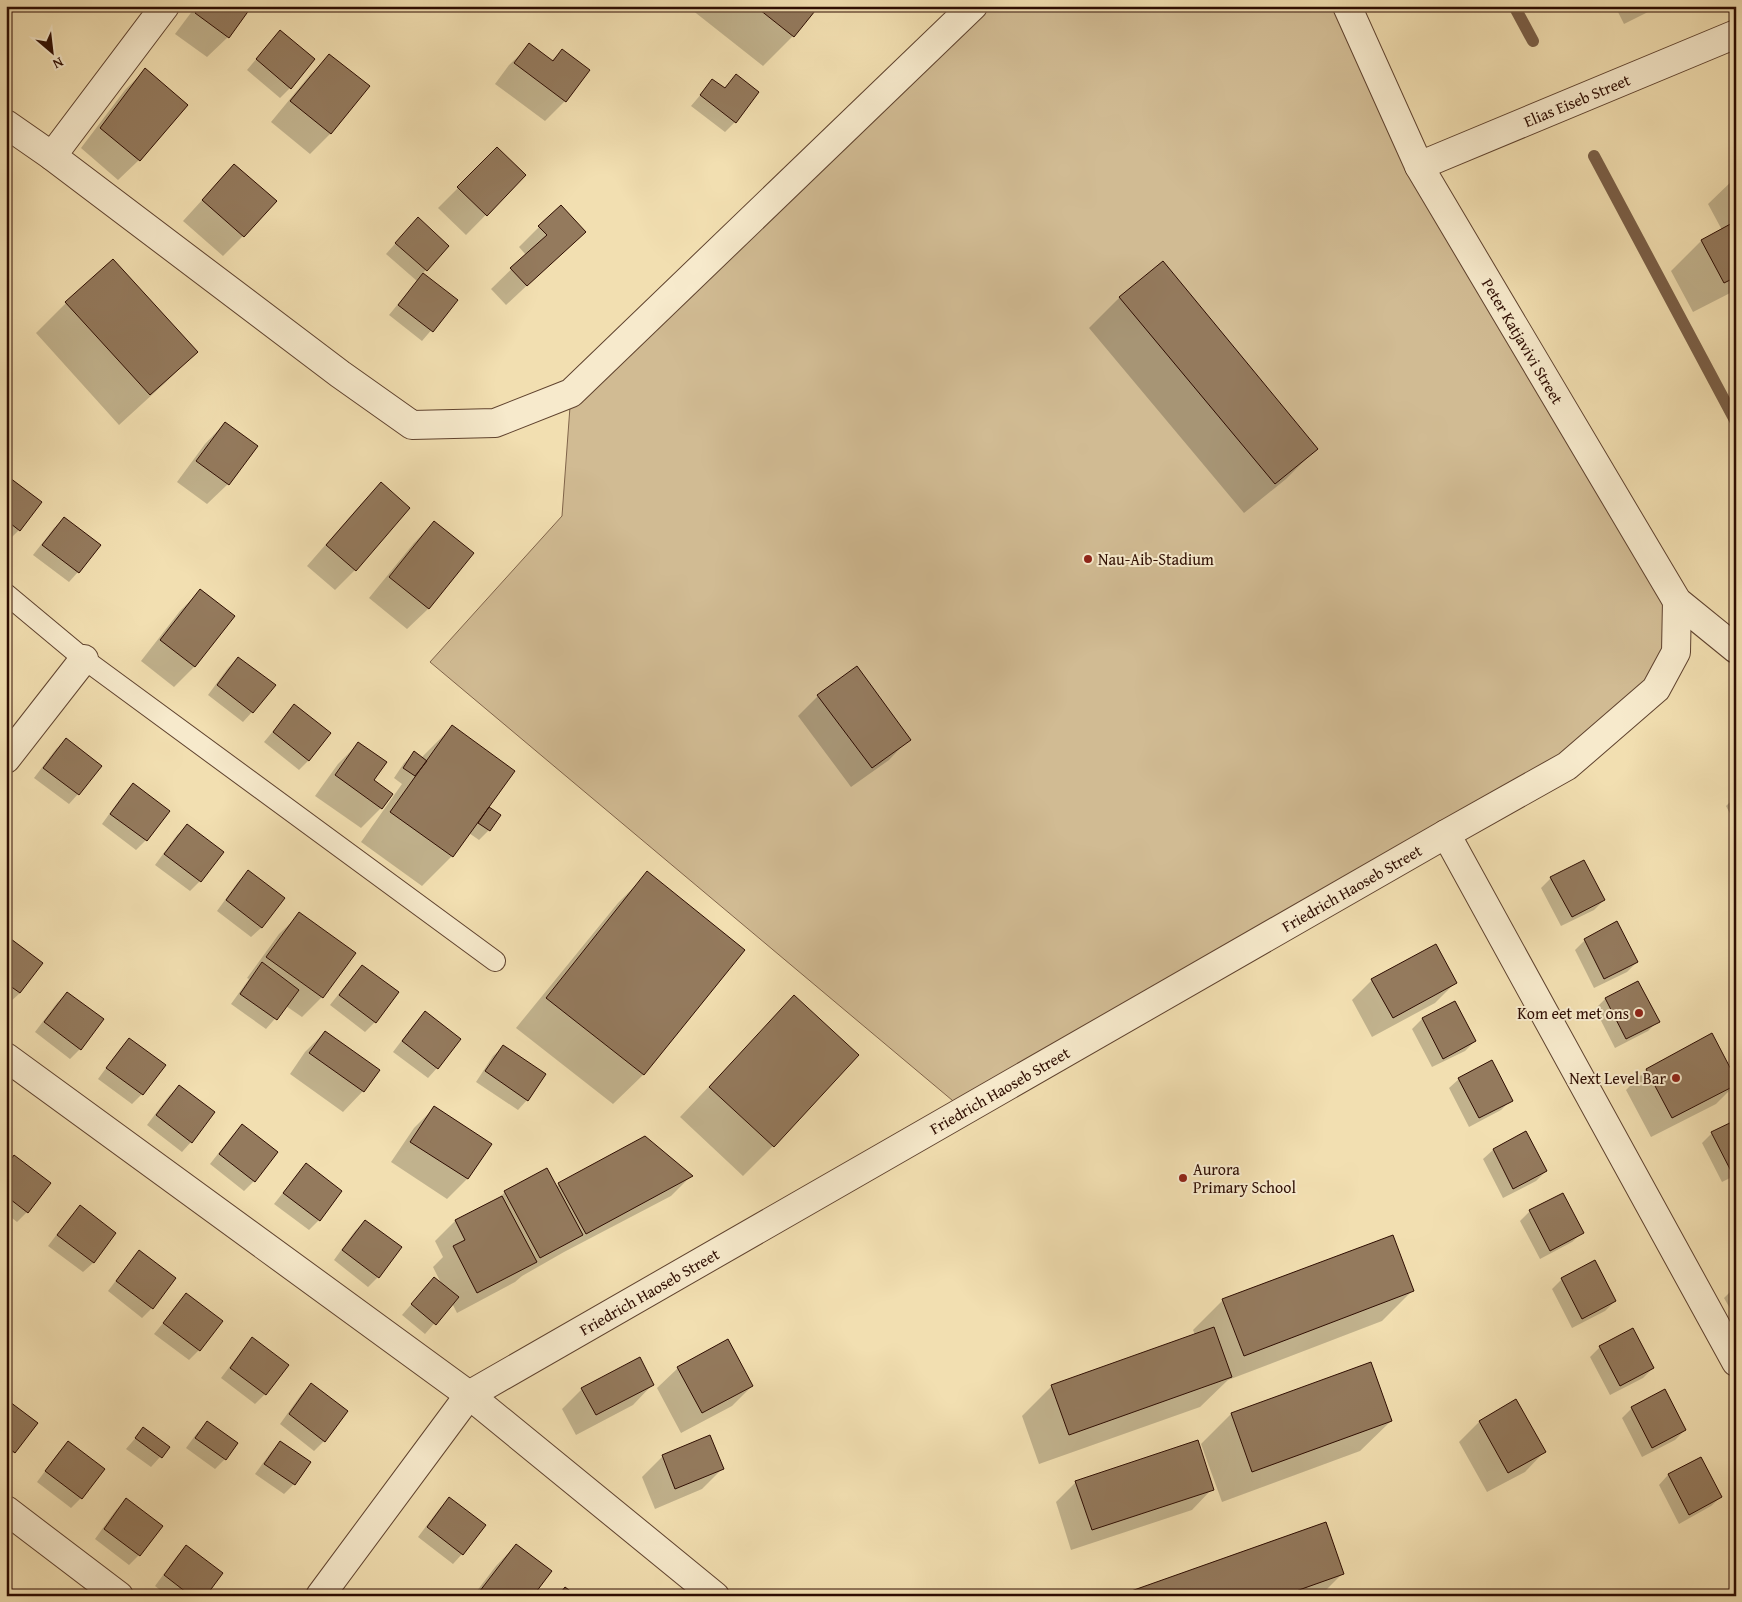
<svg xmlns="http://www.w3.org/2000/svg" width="1742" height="1602" font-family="'Gentium Book Plus',serif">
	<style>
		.green { fill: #d1bb93; stroke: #80644a }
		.shadow { fill: #0003 }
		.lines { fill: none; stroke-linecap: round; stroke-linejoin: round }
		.stream { stroke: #7b6048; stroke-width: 12 }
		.building { fill: #947a5d; stroke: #2e0d02 }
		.service-casing { stroke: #5f422e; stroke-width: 22 }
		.minor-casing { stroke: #5f422e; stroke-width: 30 }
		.service { stroke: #f7eacc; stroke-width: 20 }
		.minor { stroke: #f7eacc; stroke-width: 28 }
		.poi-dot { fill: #8f2418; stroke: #f7eacc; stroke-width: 2 }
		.labels { text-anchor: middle; stroke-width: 4; stroke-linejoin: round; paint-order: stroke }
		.street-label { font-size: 16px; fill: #2e0d02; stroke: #f7eacc }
		.poi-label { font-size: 16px; fill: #2e0d02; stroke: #f7eacc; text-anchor: start }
	</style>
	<rect width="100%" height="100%" fill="#f2dfb1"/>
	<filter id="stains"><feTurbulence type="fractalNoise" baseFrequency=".004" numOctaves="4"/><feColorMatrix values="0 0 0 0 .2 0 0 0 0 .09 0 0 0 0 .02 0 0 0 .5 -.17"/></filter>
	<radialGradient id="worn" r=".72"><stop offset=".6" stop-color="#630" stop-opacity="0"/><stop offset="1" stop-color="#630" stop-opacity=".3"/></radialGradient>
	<path class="green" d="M 973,6 L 1347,6 L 1419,166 L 1677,601 L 1676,652 L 1567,766 L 965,1111 L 430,662 L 562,516 L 571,393 Z"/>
	<path class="shadow" d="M 196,6 L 250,6 L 228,37 L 207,57 L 175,34 Z
		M 687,6 L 817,6 L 793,36 L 763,66 Z
		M 1615,6 L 1660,6 L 1624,24 Z
		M 280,31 L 290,88 L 280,98 L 247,70 Z
		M 530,45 L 551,61 L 562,51 L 565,101 L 545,121 L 495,84 L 509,65 Z
		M 329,56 L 368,87 L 330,134 L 310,154 L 271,122 L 309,76 Z
		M 145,70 L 186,105 L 139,160 L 118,180 L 81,148 L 125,90 Z
		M 736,76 L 735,122 L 725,132 L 691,106 L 713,80 L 724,88 Z
		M 497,149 L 525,175 L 466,235 L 438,208 Z
		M 234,165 L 243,236 L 223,256 L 183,221 Z
		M 1736,177 L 1736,290 L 1693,312 L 1671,271 L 1701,241 L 1722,230 L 1708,204 Z
		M 539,227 L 584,232 L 506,305 L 491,289 L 526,255 L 519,247 Z
		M 408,229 L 448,246 L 422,274 L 456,301 L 422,341 L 389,315 L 417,281 L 386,254 Z
		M 1163,262 L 1316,449 L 1286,479 L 1244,513 L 1089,328 L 1119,298 Z
		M 66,303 L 196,352 L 166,382 L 119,425 L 36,333 Z
		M 225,423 L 228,484 L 207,504 L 177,482 L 205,444 Z
		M 6,476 L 19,530 L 9,540 L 6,538 Z
		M 381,484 L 409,509 L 355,570 L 335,590 L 307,566 L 361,504 Z
		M 64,518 L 78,572 L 69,582 L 33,555 L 54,528 Z
		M 434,523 L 472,553 L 428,609 L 407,629 L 369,598 L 414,543 Z
		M 200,591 L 233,617 L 194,667 L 174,687 L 141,661 L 180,611 Z
		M 238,658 L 252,712 L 243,722 L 208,695 L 228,668 Z
		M 818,696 L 909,739 L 889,760 L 851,787 L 798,716 Z
		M 294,706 L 309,760 L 299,770 L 264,742 Z
		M 452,727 L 484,812 L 485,813 L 490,808 L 489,830 L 479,840 L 469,833 L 452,856 L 422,886 L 361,842 L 402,784 L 394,778 L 404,763 L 414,753 L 421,758 Z
		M 66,739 L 78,794 L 69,804 L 34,778 L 56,749 Z
		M 358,744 L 381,808 L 361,828 L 315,796 L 338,764 Z
		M 133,785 L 146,840 L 136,850 L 102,824 L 123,795 Z
		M 1736,796 L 1736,825 L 1726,806 Z
		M 187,826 L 222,852 L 200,881 L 190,891 L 155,865 L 177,835 Z
		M 248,872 L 283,898 L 261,928 L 251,937 L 217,911 L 238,882 Z
		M 648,873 L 744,950 L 643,1075 L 613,1104 L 516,1028 L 618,903 Z
		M 1551,878 L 1604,900 L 1594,910 L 1561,926 L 1541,888 Z
		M 300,914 L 322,997 L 302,1017 L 286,1006 L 266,1029 L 231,1004 L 249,979 L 247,978 L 279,934 Z
		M 7,937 L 20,993 L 10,1002 L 6,1000 Z
		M 1585,940 L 1637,962 L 1627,972 L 1594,988 L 1575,950 Z
		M 362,967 L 375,1022 L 365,1032 L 330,1005 L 353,976 Z
		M 1372,980 L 1455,983 L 1435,1003 L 1372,1037 L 1352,1000 Z
		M 1638,983 L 1658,1021 L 1648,1031 L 1615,1048 L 1595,1009 L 1605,999 Z
		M 67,993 L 80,1049 L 70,1059 L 35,1032 L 57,1003 Z
		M 794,997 L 773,1146 L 743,1176 L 680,1117 Z
		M 1455,1002 L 1475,1041 L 1465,1051 L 1432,1067 L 1412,1029 L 1422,1019 Z
		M 425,1013 L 437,1068 L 428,1078 L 393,1052 L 415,1023 Z
		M 325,1032 L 379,1070 L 363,1091 L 343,1112 L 290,1074 L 305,1052 Z
		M 129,1039 L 164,1066 L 142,1094 L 132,1104 L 98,1079 L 120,1049 Z
		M 503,1047 L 527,1100 L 518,1110 L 476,1082 L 493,1056 Z
		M 1646,1070 L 1736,1084 L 1716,1104 L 1651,1137 L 1626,1090 Z
		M 1459,1079 L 1511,1100 L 1501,1110 L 1469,1127 L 1449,1088 Z
		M 179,1086 L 191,1142 L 182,1152 L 147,1125 L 169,1096 Z
		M 434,1108 L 490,1144 L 467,1179 L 447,1199 L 391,1162 L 414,1128 Z
		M 1736,1121 L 1736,1175 L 1722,1182 L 1702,1143 L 1712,1133 Z
		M 242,1126 L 254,1181 L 244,1191 L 210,1164 L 232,1136 Z
		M 1493,1150 L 1546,1171 L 1536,1181 L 1503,1198 L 1483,1159 Z
		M 14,1157 L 27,1212 L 17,1222 L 6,1213 L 6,1165 Z
		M 306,1165 L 319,1220 L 309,1230 L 274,1204 L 297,1175 Z
		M 691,1176 L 671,1196 L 564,1252 L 522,1276 L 515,1282 L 457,1313 L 452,1303 L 425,1334 L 402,1315 L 434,1278 L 442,1285 L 433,1267 L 443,1257 L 435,1241 L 455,1221 L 498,1199 L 505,1192 L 556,1187 L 559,1184 Z
		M 80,1207 L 115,1233 L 93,1263 L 83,1272 L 48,1246 L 70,1217 Z
		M 1530,1211 L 1582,1233 L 1572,1242 L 1540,1259 L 1520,1221 Z
		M 365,1221 L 400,1248 L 378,1277 L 368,1287 L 334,1260 L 355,1231 Z
		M 139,1252 L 152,1308 L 142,1318 L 108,1291 L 130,1262 Z
		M 1562,1279 L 1615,1301 L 1605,1311 L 1572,1328 L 1552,1289 Z
		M 1736,1286 L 1736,1319 L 1724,1298 Z
		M 1412,1291 L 1382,1321 L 1228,1380 L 1200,1407 L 1039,1464 L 1022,1416 L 1052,1386 L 1195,1335 L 1193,1330 L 1223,1300 Z
		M 186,1295 L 199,1350 L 189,1360 L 154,1334 Z
		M 253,1339 L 265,1394 L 255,1404 L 221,1378 L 243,1349 Z
		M 1600,1347 L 1653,1368 L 1643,1378 L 1610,1395 L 1590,1357 Z
		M 1370,1364 L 1391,1421 L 1360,1451 L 1222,1502 L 1201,1444 L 1231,1414 Z
		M 678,1368 L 752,1386 L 732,1406 L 681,1433 L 657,1388 Z
		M 653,1384 L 633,1405 L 576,1435 L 562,1409 L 582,1389 Z
		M 311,1385 L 324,1441 L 314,1451 L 280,1424 L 301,1395 Z
		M 6,1401 L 14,1452 L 6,1460 Z
		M 1632,1408 L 1685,1430 L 1675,1440 L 1642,1457 L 1622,1418 Z
		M 1479,1422 L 1545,1451 L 1525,1472 L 1487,1492 L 1459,1442 Z
		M 207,1423 L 225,1459 L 215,1469 L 186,1448 L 197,1433 Z
		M 144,1428 L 169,1447 L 151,1467 L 126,1449 Z
		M 709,1437 L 723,1468 L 702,1489 L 655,1509 L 642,1477 L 662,1457 Z
		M 68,1442 L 81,1498 L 71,1508 L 37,1482 L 59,1452 Z
		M 281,1442 L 294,1484 L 284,1494 L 255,1474 L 271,1452 Z
		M 1701,1459 L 1721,1497 L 1711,1506 L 1679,1524 L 1659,1485 L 1668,1475 Z
		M 1076,1482 L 1212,1489 L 1192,1510 L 1071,1550 L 1056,1502 Z
		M 450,1498 L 462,1554 L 453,1564 L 418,1537 L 440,1508 Z
		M 126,1500 L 139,1555 L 129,1565 L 95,1539 L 116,1510 Z
		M 516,1545 L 532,1596 L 473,1596 L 496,1566 Z
		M 186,1547 L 204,1596 L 168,1596 L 155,1586 L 177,1556 Z
		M 1343,1573 L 1320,1596 L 1121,1596 Z"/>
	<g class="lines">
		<path class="stream" d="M 1514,6 L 1533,41
			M 1594,156 L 1736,422"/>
	</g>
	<path class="building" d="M 200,6 L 252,6 L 229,38 L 195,13 Z
		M 755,6 L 819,6 L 794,37 Z
		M 280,30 L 315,59 L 291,89 L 256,59 Z
		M 529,43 L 553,61 L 562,49 L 590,70 L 566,102 L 514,63 Z
		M 329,54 L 370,86 L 331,134 L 290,101 Z
		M 145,68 L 188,105 L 140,161 L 100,128 Z
		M 736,74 L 759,92 L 736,123 L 700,95 L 712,79 L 725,88 Z
		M 497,147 L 526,175 L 487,216 L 457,187 Z
		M 234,164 L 277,201 L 244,237 L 202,200 Z
		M 561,205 L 586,232 L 527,286 L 510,268 L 547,235 L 538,226 Z
		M 418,217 L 449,246 L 427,271 L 395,243 Z
		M 1736,221 L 1736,277 L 1724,283 L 1701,240 Z
		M 113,259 L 198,352 L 150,395 L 65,302 Z
		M 1163,261 L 1318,449 L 1275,484 L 1119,297 Z
		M 423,273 L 458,300 L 433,332 L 398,305 Z
		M 225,422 L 258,446 L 229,485 L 196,461 Z
		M 6,475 L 42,502 L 20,531 L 6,520 Z
		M 381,482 L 410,508 L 356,571 L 326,545 Z
		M 64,517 L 101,545 L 79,573 L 42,545 Z
		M 434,521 L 474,553 L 429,609 L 389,577 Z
		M 200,589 L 235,616 L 195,667 L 160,640 Z
		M 238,657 L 276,685 L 253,713 L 217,685 Z
		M 857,666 L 911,740 L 872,768 L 817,695 Z
		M 294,704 L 331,733 L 309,761 L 273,732 Z
		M 452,725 L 515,771 L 453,857 L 390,812 Z
		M 66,738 L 102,766 L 79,795 L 43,768 Z
		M 358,742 L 387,762 L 374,780 L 393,794 L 382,809 L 335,775 Z
		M 414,751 L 427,761 L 415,776 L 403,768 Z
		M 133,783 L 170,811 L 147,841 L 110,814 Z
		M 489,807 L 501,815 L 490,831 L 478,823 Z
		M 187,824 L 224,852 L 201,882 L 164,854 Z
		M 1584,860 L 1605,900 L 1572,917 L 1550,877 Z
		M 248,870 L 285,898 L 262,928 L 226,900 Z
		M 647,871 L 745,950 L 644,1075 L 546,998 Z
		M 299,912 L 356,953 L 323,998 L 266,957 Z
		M 1617,921 L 1638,962 L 1604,979 L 1584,939 Z
		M 7,936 L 43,963 L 20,993 L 6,983 Z
		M 1436,944 L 1457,983 L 1393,1018 L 1371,979 Z
		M 262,962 L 299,990 L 277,1020 L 240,994 Z
		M 362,965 L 399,992 L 376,1023 L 339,995 Z
		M 1638,981 L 1660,1022 L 1626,1039 L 1605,998 Z
		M 67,992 L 104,1019 L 81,1050 L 44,1022 Z
		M 794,995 L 859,1055 L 774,1147 L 709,1087 Z
		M 1455,1001 L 1476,1041 L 1443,1059 L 1422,1018 Z
		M 425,1011 L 461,1039 L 438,1069 L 402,1041 Z
		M 325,1031 L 380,1070 L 364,1092 L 309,1053 Z
		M 1712,1033 L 1736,1079 L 1736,1085 L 1672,1118 L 1646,1069 Z
		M 129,1038 L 166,1065 L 143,1095 L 106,1068 Z
		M 503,1045 L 546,1074 L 528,1101 L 485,1071 Z
		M 1492,1060 L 1513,1101 L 1479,1118 L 1458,1078 Z
		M 179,1085 L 215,1112 L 192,1143 L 156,1115 Z
		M 434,1106 L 492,1144 L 468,1179 L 410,1142 Z
		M 1736,1120 L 1736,1171 L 1732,1173 L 1711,1132 Z
		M 242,1124 L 278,1152 L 255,1182 L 219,1154 Z
		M 1526,1131 L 1547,1171 L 1513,1189 L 1493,1149 Z
		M 645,1136 L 693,1176 L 586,1234 L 558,1183 Z
		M 14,1155 L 51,1183 L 28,1213 L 6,1196 L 6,1166 Z
		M 306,1163 L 342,1191 L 320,1221 L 283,1193 Z
		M 547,1168 L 583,1235 L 540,1258 L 504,1191 Z
		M 1563,1193 L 1584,1233 L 1550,1251 L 1529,1210 Z
		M 502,1196 L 537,1262 L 477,1293 L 453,1246 L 465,1240 L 455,1220 Z
		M 80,1205 L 116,1233 L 94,1263 L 57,1235 Z
		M 365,1220 L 402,1247 L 379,1278 L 342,1250 Z
		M 1393,1235 L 1414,1291 L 1244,1356 L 1222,1299 Z
		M 139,1250 L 176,1278 L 153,1309 L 116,1281 Z
		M 1595,1260 L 1616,1301 L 1582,1319 L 1561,1278 Z
		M 434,1277 L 459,1297 L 436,1325 L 411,1304 Z
		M 186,1293 L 223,1321 L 200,1351 L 163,1323 Z
		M 1214,1327 L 1232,1377 L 1069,1435 L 1051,1385 Z
		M 1633,1328 L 1654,1368 L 1620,1386 L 1599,1346 Z
		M 252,1337 L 289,1365 L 266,1395 L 230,1368 Z
		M 728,1339 L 753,1386 L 702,1413 L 677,1367 Z
		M 640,1357 L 654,1385 L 596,1415 L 581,1388 Z
		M 1371,1362 L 1392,1421 L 1252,1472 L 1231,1413 Z
		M 311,1383 L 348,1411 L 325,1442 L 289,1414 Z
		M 1665,1389 L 1686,1430 L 1652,1448 L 1631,1407 Z
		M 6,1399 L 38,1423 L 15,1453 L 6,1446 Z
		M 1516,1399 L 1546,1452 L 1508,1473 L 1479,1421 Z
		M 207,1421 L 238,1443 L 226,1460 L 195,1438 Z
		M 143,1427 L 170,1447 L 162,1458 L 135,1438 Z
		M 710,1435 L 724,1469 L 675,1489 L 662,1455 Z
		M 1198,1440 L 1214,1490 L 1092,1530 L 1075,1481 Z
		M 68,1441 L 105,1469 L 82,1499 L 45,1471 Z
		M 280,1441 L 311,1462 L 295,1485 L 264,1464 Z
		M 1701,1457 L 1722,1497 L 1689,1515 L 1668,1474 Z
		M 449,1497 L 486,1525 L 463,1555 L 427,1527 Z
		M 126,1498 L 163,1526 L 140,1556 L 104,1529 Z
		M 1326,1522 L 1344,1574 L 1282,1596 L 1117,1596 Z
		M 516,1544 L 552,1571 L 533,1596 L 476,1596 Z
		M 186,1545 L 223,1573 L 206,1596 L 191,1596 L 164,1575 Z
		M 565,1587 L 577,1596 L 558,1596 Z"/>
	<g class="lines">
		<g class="service-casing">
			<path id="service" d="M 6,594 L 84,659 L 495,961"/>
		</g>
		<g class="minor-casing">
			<g id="minor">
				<path id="s1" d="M 1347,6 L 1419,166 L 1677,601 L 1736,649"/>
				<path d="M 6,124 L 52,156 L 340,374 L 412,425 L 495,423 L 571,393 L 973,6"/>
				<path d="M 52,156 L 165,6"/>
				<path id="s2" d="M 1419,166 L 1736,34"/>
				<path d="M 6,759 L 84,659"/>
				<path d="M 1446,834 L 1736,1362"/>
				<path d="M 6,1057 L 469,1395 L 715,1596"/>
				<path d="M 6,1510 L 119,1596"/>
				<path id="s3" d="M 320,1596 L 469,1395 L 1446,834 L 1567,766 L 1656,689 L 1676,652 L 1677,601"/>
			</g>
		</g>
		<use href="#service" class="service"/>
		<use href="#minor" class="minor"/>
	</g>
	<g class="poi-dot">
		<circle cx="1088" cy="559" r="5"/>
		<circle cx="1639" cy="1013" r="5"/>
		<circle cx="1676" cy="1078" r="5"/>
		<circle cx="1183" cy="1178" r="5"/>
	</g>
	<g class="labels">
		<g class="street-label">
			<text dy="6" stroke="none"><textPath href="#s2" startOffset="171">Elias Eiseb Street</textPath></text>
			<text dy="6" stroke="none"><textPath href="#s1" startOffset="379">Peter Katjavivi Street</textPath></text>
			<text dy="6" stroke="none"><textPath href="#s3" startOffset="1268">Friedrich Haoseb Street</textPath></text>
			<text dy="6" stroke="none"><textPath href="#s3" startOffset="862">Friedrich Haoseb Street</textPath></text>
			<text dy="6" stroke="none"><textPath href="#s3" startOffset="458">Friedrich Haoseb Street</textPath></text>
		</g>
		<g class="poi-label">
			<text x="1098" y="565">Nau-Aib-Stadium</text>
			<text x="1629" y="1019" text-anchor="end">Kom eet met ons</text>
			<text x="1666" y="1084" text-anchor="end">Next Level Bar</text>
			<text x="1193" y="1175">Aurora<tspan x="1193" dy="18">Primary School</tspan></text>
		</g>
	</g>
	<rect width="1742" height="1602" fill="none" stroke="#f2dfb1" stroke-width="25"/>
	<rect x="8" y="8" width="1727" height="1587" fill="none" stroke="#2e0d02" stroke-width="2.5"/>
	<rect x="12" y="12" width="1717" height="1577" fill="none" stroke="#2e0d02"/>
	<g transform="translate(52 52) rotate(152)" stroke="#f7eacc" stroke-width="4" paint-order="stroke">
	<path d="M0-4L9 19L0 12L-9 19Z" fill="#2e0d02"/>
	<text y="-8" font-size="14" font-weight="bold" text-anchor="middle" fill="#2e0d02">N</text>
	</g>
	<rect width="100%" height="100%" filter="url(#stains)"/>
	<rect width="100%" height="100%" fill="url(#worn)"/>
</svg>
